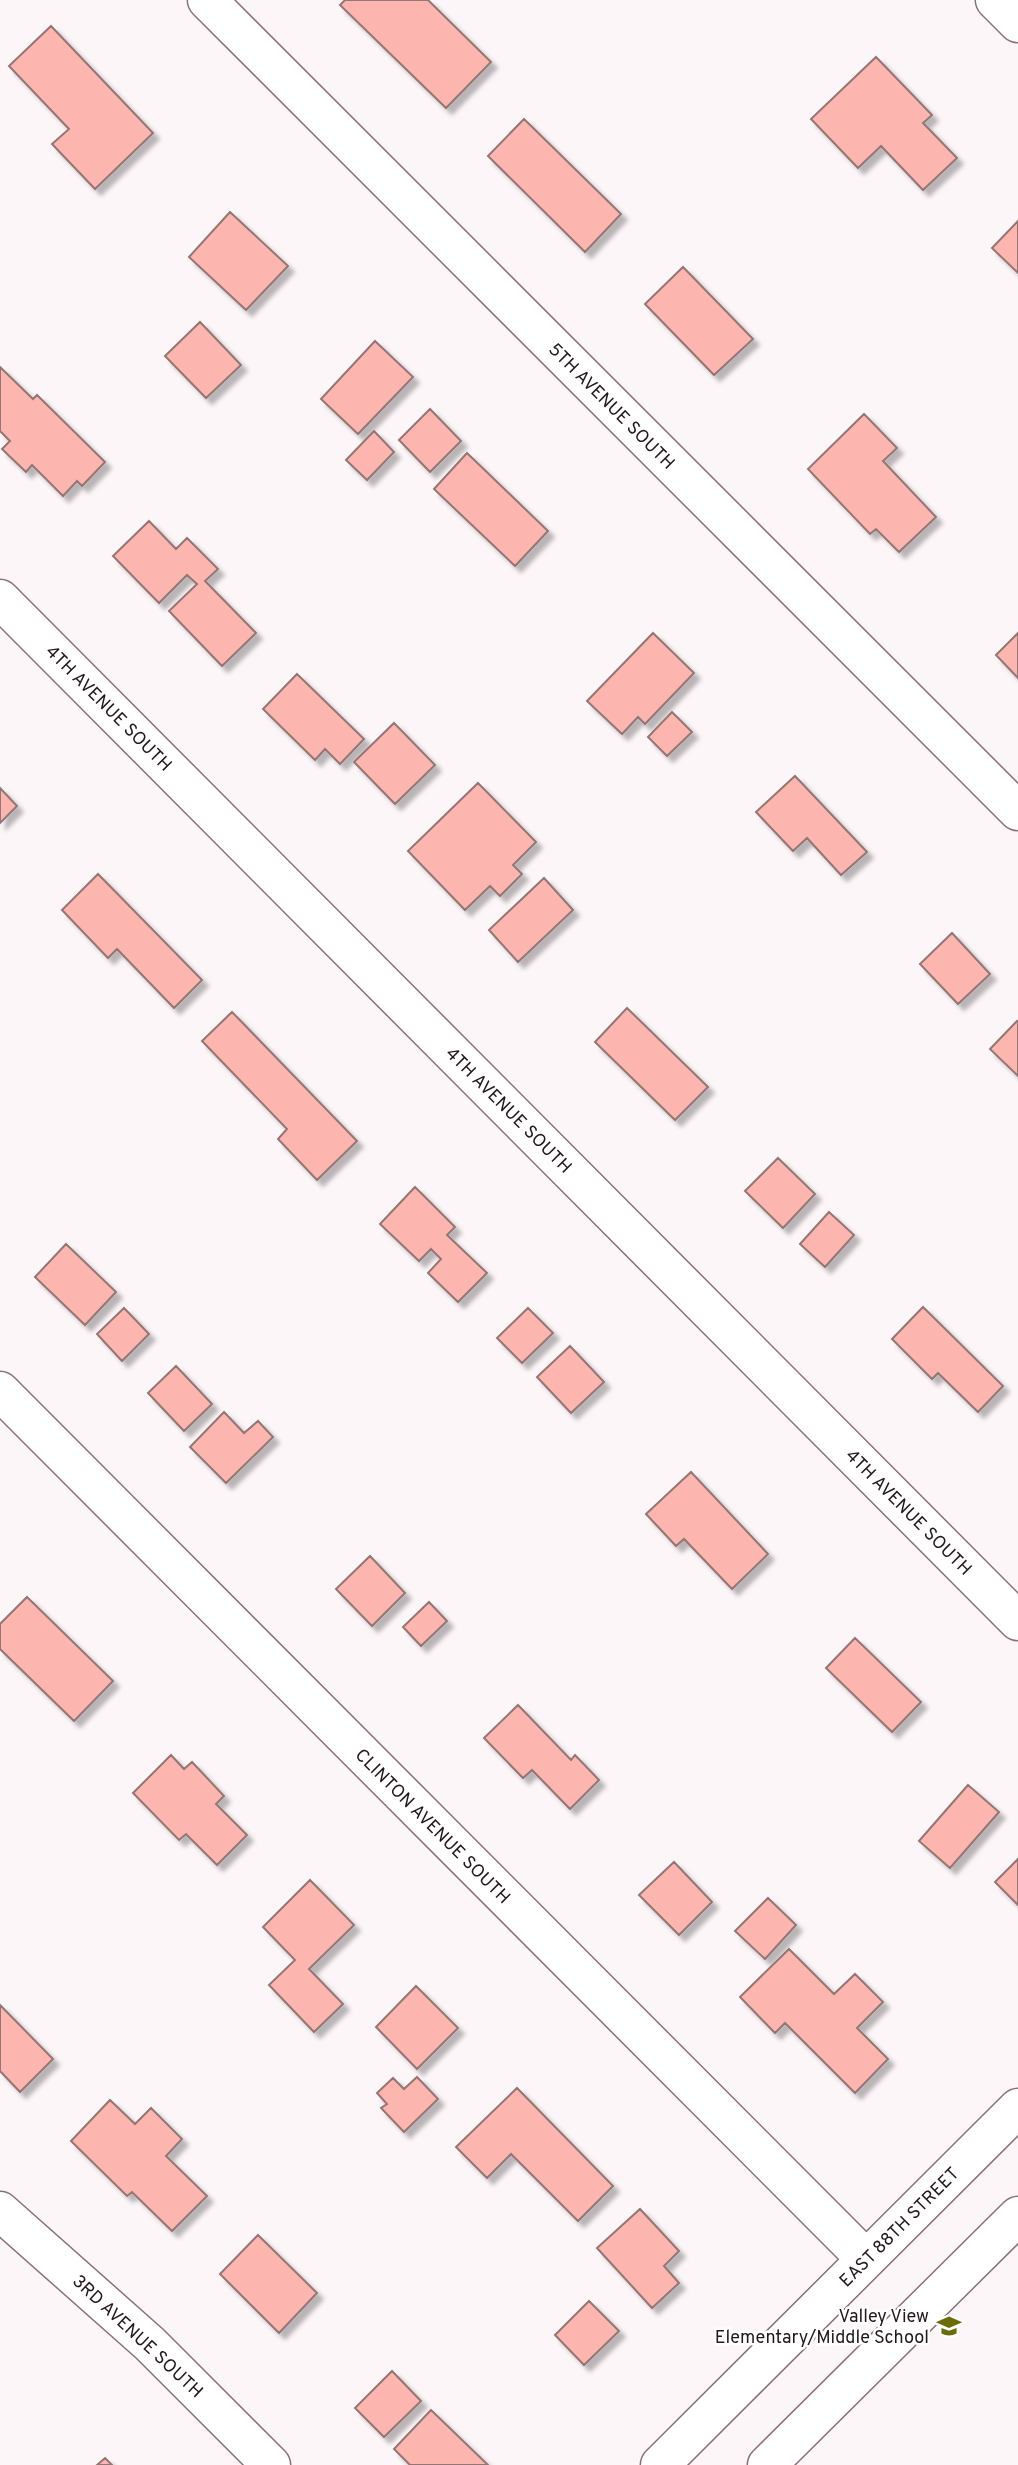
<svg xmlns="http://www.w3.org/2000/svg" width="1018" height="2465" font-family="Overpass,sans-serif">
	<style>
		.building { fill: #fdb5b0; stroke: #947674; stroke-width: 2; filter: url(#shadow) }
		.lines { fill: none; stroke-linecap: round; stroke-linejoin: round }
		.minor-casing { stroke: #8c7076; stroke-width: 41 }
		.major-casing { stroke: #8c7076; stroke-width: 41 }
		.minor { stroke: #fff; stroke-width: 38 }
		.major { stroke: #fff; stroke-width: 38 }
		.labels { text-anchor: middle; stroke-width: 5; stroke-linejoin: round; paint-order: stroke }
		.street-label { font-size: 18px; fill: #22171a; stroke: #fff }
		.poi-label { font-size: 18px; fill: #22171a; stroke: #fff; text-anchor: end }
	</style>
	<defs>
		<filter id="shadow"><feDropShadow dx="6" dy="6" stdDeviation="2" flood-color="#0004"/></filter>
	</defs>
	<rect width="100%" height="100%" fill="#fdf6f8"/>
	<path class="building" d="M 345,0 L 428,0 L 491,62 L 446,108 L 340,5 Z
		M 51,26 L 153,133 L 95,189 L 52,144 L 69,129 L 9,66 Z
		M 876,57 L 932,115 L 923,123 L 957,158 L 923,190 L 881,146 L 858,168 L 811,119 Z
		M 524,119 L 621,214 L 585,252 L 488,156 Z
		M 230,212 L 288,266 L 246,310 L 189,257 Z
		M 1018,221 L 1018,273 L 992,248 Z
		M 683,267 L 753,339 L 714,375 L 645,304 Z
		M 200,322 L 241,365 L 206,398 L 165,356 Z
		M 375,341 L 413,377 L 358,434 L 321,399 Z
		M 0,367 L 33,399 L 37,395 L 105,462 L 82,486 L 77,481 L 63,496 L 32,465 L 26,472 L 2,449 L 10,441 L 0,431 Z
		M 430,409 L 461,441 L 430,472 L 399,440 Z
		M 864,414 L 897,448 L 883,461 L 936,517 L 899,552 L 876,529 L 870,534 L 808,469 Z
		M 374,431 L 394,452 L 367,480 L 346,460 Z
		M 467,453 L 548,531 L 515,566 L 434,489 Z
		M 149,521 L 176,549 L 187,538 L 218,569 L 205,581 L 256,633 L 222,666 L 169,611 L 197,584 L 187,575 L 159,603 L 113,556 Z
		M 653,633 L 694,673 L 645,724 L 638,717 L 622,734 L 587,701 Z
		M 1018,633 L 1018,678 L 996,655 Z
		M 297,674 L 364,739 L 340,764 L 325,749 L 315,760 L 263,709 Z
		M 672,712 L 692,732 L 667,756 L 648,737 Z
		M 394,723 L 435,765 L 395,804 L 354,762 Z
		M 795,776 L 867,852 L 841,875 L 807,838 L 793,851 L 756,812 Z
		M 478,783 L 536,842 L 513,865 L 522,874 L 500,896 L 490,886 L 465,910 L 408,851 Z
		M 0,788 L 17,806 L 0,823 Z
		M 98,874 L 202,980 L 174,1008 L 117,949 L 108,958 L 62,910 Z
		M 544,878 L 573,910 L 518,962 L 489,930 Z
		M 952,933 L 990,974 L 958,1004 L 920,964 Z
		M 627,1008 L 708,1087 L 675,1120 L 595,1042 Z
		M 232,1012 L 357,1141 L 317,1180 L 278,1139 L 287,1129 L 202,1041 Z
		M 1017,1021 L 1018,1022 L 1018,1076 L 990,1049 Z
		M 778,1158 L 815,1194 L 783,1228 L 745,1191 Z
		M 415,1187 L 455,1227 L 447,1235 L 487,1273 L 458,1302 L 428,1273 L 441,1259 L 431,1249 L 419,1261 L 380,1224 Z
		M 829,1212 L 854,1235 L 825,1267 L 800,1244 Z
		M 66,1244 L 116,1292 L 85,1325 L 35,1277 Z
		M 923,1307 L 1003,1386 L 978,1412 L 938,1373 L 932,1379 L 892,1339 Z
		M 124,1308 L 149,1334 L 122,1361 L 97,1334 Z
		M 528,1308 L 553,1333 L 522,1363 L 497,1338 Z
		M 570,1346 L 604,1382 L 571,1413 L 537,1377 Z
		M 176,1366 L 212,1404 L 184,1431 L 148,1393 Z
		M 224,1412 L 244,1433 L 258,1421 L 273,1437 L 226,1483 L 190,1447 Z
		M 691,1472 L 768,1554 L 732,1589 L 684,1539 L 676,1546 L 646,1514 Z
		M 370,1556 L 405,1593 L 372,1626 L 336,1589 Z
		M 27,1597 L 113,1681 L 74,1721 L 0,1649 L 0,1624 Z
		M 429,1602 L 447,1621 L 421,1646 L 403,1627 Z
		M 855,1638 L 921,1702 L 892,1732 L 826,1668 Z
		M 518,1705 L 571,1760 L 575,1755 L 599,1780 L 570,1809 L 532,1770 L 523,1778 L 484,1738 Z
		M 171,1755 L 184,1769 L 192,1762 L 224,1796 L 216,1804 L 247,1835 L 217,1865 L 186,1834 L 179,1840 L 133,1793 Z
		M 968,1785 L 999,1812 L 950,1868 L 919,1841 Z
		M 1018,1859 L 1018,1905 L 995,1882 Z
		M 674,1862 L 712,1902 L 679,1935 L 639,1895 Z
		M 310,1880 L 354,1925 L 309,1969 L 343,2004 L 314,2032 L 269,1985 L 295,1960 L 263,1927 Z
		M 768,1898 L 796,1925 L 765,1959 L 735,1931 Z
		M 789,1949 L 834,1994 L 855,1974 L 883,2002 L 857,2028 L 888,2059 L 855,2093 L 785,2023 L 775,2033 L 740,1997 Z
		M 416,1986 L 458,2028 L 417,2069 L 376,2027 Z
		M 0,2005 L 53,2059 L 20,2092 L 0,2071 Z
		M 417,2077 L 438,2099 L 404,2132 L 381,2108 L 387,2104 L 377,2093 L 393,2078 L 404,2089 Z
		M 517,2088 L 613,2186 L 578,2221 L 511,2154 L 487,2178 L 456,2147 Z
		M 110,2100 L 135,2124 L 151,2108 L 182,2139 L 166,2156 L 207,2196 L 172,2231 L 132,2192 L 127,2196 L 71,2141 Z
		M 640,2209 L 679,2251 L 664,2266 L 679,2283 L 652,2308 L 597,2248 Z
		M 258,2235 L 317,2293 L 279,2333 L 220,2274 Z
		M 589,2301 L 619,2331 L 584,2365 L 555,2335 Z
		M 392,2371 L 421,2401 L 384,2437 L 355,2408 Z
		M 431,2410 L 488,2465 L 410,2465 L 394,2449 Z
		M 105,2458 L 112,2465 L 97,2465 Z"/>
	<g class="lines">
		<g class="minor-casing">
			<path id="minor" d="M 207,0 L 1018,811
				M 0,599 L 1018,1621
				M 0,1391 L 866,2259
				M 0,2211 L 150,2344 L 271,2465
				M 660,2465 L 1018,2108
				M 767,2465 L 1018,2216"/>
		</g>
		<g class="major-casing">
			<path id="major" d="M 995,0 L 1018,23"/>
		</g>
		<use href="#minor" class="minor"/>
		<use href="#major" class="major"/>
	</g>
	<defs>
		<g id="school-bare" transform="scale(1.89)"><path d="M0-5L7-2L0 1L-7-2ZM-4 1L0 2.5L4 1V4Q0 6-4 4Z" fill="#6c6c0b" stroke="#fff" stroke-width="2.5" paint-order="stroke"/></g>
	</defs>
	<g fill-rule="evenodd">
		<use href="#school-bare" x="949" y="2326"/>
	</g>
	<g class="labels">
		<g class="street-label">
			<text transform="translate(612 406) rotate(45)" y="6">5TH AVENUE SOUTH</text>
			<text transform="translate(109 708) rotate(45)" y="6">4TH AVENUE SOUTH</text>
			<text transform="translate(509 1110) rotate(45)" y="6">4TH AVENUE SOUTH</text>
			<text transform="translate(909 1512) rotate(45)" y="6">4TH AVENUE SOUTH</text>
			<text transform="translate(433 1826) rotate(45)" y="6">CLINTON AVENUE SOUTH</text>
			<text transform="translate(899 2227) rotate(-45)" y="6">EAST 88TH STREET</text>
			<text transform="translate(138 2336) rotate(43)" y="6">3RD AVENUE SOUTH</text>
		</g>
		<g class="poi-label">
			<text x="929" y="2322">Valley View<tspan x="929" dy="21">Elementary/Middle School</tspan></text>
		</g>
	</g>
</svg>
